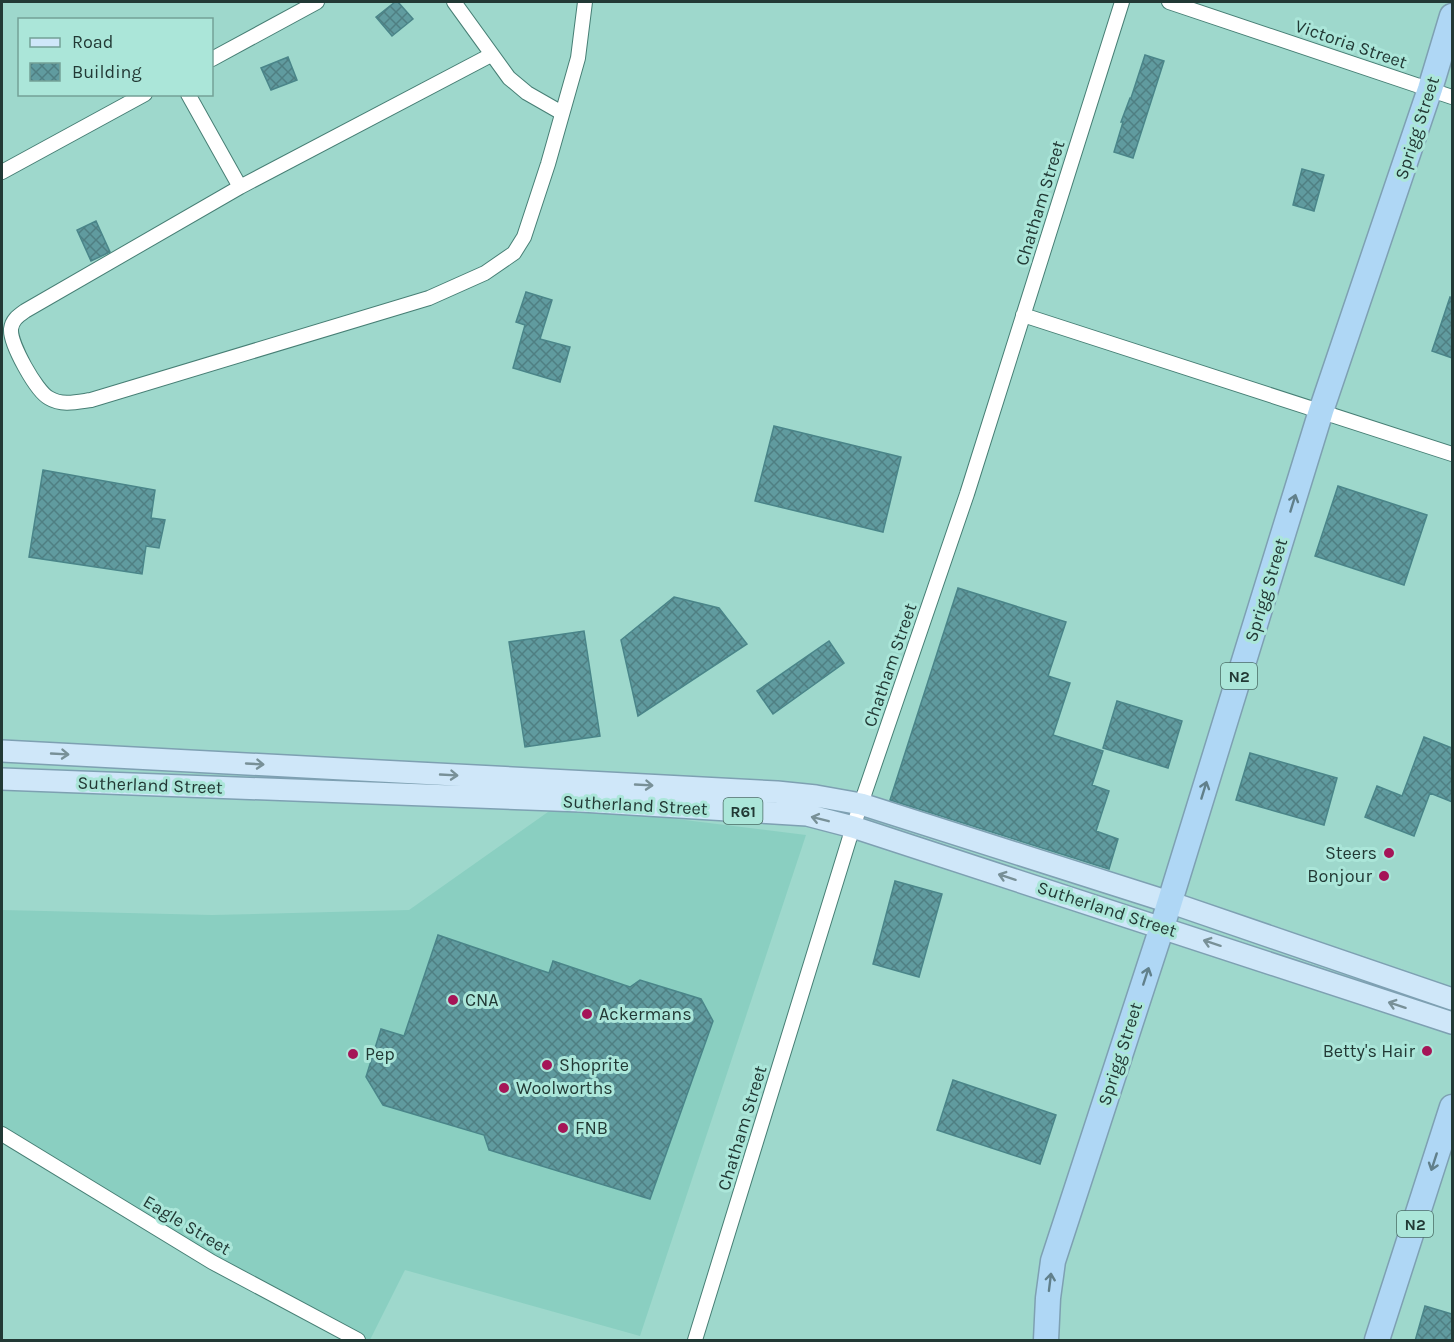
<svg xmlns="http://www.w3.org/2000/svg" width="1454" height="1342" font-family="Karla,sans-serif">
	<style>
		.built { fill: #8acfc1 }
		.building { fill: url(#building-cross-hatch); stroke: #4a8589; stroke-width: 1.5 }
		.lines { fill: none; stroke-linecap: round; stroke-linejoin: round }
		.street-casing { stroke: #477f75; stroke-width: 16 }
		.primary-casing { stroke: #7ea0b2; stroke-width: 24 }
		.highway-casing { stroke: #7ea0b2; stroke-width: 27 }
		.street { stroke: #fff; stroke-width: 14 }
		.primary { stroke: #cfe7f9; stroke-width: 21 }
		.highway { stroke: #afd7f5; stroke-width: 24 }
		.oneway { stroke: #61808b }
		.oneway2 { stroke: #789097 }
		.poi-dot { fill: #a51557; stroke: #abe6d9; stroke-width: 2 }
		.labels { text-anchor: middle; stroke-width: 6; stroke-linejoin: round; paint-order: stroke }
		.shield { fill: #abe6d9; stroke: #4b6d66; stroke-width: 1.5 }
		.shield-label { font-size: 16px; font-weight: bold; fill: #223935 }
		.street-label { font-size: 18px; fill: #223935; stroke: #abe6d9 }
		.poi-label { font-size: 18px; fill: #223935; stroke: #abe6d9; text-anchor: start }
	</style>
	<defs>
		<pattern id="building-cross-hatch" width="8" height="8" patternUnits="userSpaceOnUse" patternTransform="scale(1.5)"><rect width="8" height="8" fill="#609b9f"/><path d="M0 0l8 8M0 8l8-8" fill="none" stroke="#4f7f82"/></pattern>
	</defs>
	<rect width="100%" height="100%" fill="#9ed8cc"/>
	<path class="built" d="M 555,807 L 619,812 L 806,835 L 640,1336 L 405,1270 L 370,1340 L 357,1340 L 2,1128 L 2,910 L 212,915 L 409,910 Z"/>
	<path class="building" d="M 395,2 L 398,2 L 413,19 L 392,36 L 376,17 Z
		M 1145,55 L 1164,61 L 1133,158 L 1114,152 L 1123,122 L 1121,122 L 1130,98 L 1131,98 Z
		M 288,57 L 297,80 L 271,90 L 261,68 Z
		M 1302,169 L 1324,175 L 1314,211 L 1293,205 Z
		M 96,221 L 110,252 L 91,261 L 77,230 Z
		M 526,292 L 552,300 L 540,339 L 570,347 L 560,382 L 513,368 L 525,325 L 516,322 Z
		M 1450,297 L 1452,298 L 1452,358 L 1432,351 Z
		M 774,426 L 901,457 L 883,532 L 755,501 Z
		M 43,470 L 155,490 L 151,518 L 165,520 L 159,548 L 146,546 L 142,574 L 29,557 Z
		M 1338,486 L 1427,515 L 1404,585 L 1315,556 Z
		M 958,588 L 1066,622 L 1048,676 L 1070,683 L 1053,735 L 1103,751 L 1092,785 L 1109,791 L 1096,831 L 1118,839 L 1109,869 L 890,800 Z
		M 674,597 L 719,608 L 747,644 L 638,716 L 621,640 Z
		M 584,631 L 600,736 L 525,747 L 509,642 Z
		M 829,641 L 844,663 L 773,714 L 757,691 Z
		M 1117,701 L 1182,721 L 1168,768 L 1103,748 Z
		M 1424,737 L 1452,748 L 1452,802 L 1430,793 L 1414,836 L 1365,817 L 1377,786 L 1402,796 Z
		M 1250,753 L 1337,778 L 1324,825 L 1236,800 Z
		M 895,881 L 942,894 L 919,977 L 873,964 Z
		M 438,935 L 549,973 L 553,961 L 630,987 L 640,980 L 701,999 L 713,1021 L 650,1199 L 489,1150 L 484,1135 L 383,1105 L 366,1077 L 381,1029 L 404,1036 Z
		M 953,1080 L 1056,1115 L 1040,1164 L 937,1130 Z
		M 1425,1306 L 1452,1314 L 1452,1341 L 1415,1341 Z"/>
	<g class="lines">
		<g class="street-casing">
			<path id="street" d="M 454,2 L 509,78 L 527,93 L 562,113
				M 1169,2 L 1452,97
				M 491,55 L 240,187 L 25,311 C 18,316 12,320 11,329 C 10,344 36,391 49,398 C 62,406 77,402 91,400 L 429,298 L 485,273 L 514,253 L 524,237 L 548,164 L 578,58 L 585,2
				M 212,59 L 317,2
				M 188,94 L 240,187
				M 2,172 L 145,94
				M 1023,315 L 1452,454
				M 2,1134 L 212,1262 L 358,1340
				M 695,1340 L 853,827 L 967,494 L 1122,2"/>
		</g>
		<g class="primary-casing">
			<path id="primary" d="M 2,751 L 777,792 L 816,796 L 861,804 L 1169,902 L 1452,999
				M 2,779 L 581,801 L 807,815 L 853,827 L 1452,1023"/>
		</g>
		<g class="highway-casing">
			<path id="highway" d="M 1046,1340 L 1048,1298 L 1053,1261 L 1162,927 L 1321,411 L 1430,89 L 1452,16
				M 1377,1340 L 1452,1107"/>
		</g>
		<use href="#street" class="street"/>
		<use href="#primary" class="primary"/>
		<use href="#highway" class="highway"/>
	</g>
	<defs><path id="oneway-shaft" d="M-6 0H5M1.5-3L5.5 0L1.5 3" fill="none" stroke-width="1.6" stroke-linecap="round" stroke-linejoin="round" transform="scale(1.5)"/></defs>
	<g class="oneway">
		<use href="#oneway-shaft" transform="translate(1293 503) rotate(-73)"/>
		<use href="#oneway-shaft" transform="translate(1204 790) rotate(-73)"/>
		<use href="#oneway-shaft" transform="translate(1146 976) rotate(-72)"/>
		<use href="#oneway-shaft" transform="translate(1434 1162) rotate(108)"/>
		<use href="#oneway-shaft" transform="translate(1050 1282) rotate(-83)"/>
	</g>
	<g class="oneway2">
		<use href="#oneway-shaft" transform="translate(60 754) rotate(3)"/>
		<use href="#oneway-shaft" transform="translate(255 764) rotate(3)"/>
		<use href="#oneway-shaft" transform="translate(449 775) rotate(3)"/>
		<use href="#oneway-shaft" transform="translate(644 785) rotate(3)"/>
		<use href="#oneway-shaft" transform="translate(820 819) rotate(-166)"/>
		<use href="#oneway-shaft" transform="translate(1007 877) rotate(-162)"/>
		<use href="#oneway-shaft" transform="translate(1212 943) rotate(-162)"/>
		<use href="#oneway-shaft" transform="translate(1397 1005) rotate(-162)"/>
	</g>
	<g class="poi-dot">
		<circle cx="1389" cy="853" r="6"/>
		<circle cx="1384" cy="876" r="6"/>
		<circle cx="453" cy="1000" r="6"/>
		<circle cx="587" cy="1014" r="6"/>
		<circle cx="1427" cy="1051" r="6"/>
		<circle cx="353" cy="1054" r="6"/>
		<circle cx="547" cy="1065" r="6"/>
		<circle cx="504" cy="1088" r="6"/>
		<circle cx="563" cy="1128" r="6"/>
	</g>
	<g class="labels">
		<g class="shield">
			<rect x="1221" y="663" width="36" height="26" rx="4.5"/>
			<rect x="723.5" y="798" width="39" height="26" rx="4.5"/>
			<rect x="1397" y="1211" width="36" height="26" rx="4.5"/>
		</g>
		<g class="shield-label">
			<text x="1239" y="682">N2</text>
			<text x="743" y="817">R61</text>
			<text x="1415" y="1230">N2</text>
		</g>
		<g class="street-label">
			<text transform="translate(1351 44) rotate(19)" y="6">Victoria Street</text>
			<text transform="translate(1417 128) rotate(-72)" y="6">Sprigg Street</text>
			<text transform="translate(1040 203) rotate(-73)" y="6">Chatham Street</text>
			<text transform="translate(1266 590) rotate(-73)" y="6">Sprigg Street</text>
			<text transform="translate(890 665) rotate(-71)" y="6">Chatham Street</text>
			<text transform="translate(150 785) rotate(2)" y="6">Sutherland Street</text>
			<text transform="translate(635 805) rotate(3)" y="6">Sutherland Street</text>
			<text transform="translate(1107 909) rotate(18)" y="6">Sutherland Street</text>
			<text transform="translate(1120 1054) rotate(-72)" y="6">Sprigg Street</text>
			<text transform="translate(742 1128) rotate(-73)" y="6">Chatham Street</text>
			<text transform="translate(187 1225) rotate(31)" y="6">Eagle Street</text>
		</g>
		<g class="poi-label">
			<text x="1377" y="859" text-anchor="end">Steers</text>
			<text x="1372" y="882" text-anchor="end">Bonjour</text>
			<text x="465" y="1006">CNA</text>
			<text x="599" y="1020">Ackermans</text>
			<text x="1415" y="1057" text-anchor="end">Betty's Hair</text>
			<text x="365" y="1060">Pep</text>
			<text x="559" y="1071">Shoprite</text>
			<text x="516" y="1094">Woolworths</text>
			<text x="575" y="1134">FNB</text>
		</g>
	</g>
	<rect width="1454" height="1342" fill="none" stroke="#223935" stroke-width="6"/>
	<rect x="18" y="18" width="195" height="78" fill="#abe6d9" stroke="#74a197" stroke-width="1.5"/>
	<rect x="30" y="38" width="30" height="9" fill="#cfe7f9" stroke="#74a197" stroke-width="1.5"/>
	<text x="72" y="48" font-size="18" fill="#223935">Road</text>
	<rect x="30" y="63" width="30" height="18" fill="url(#building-cross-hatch)" stroke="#74a197" stroke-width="1.5"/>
	<text x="72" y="78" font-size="18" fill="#223935">Building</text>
</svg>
